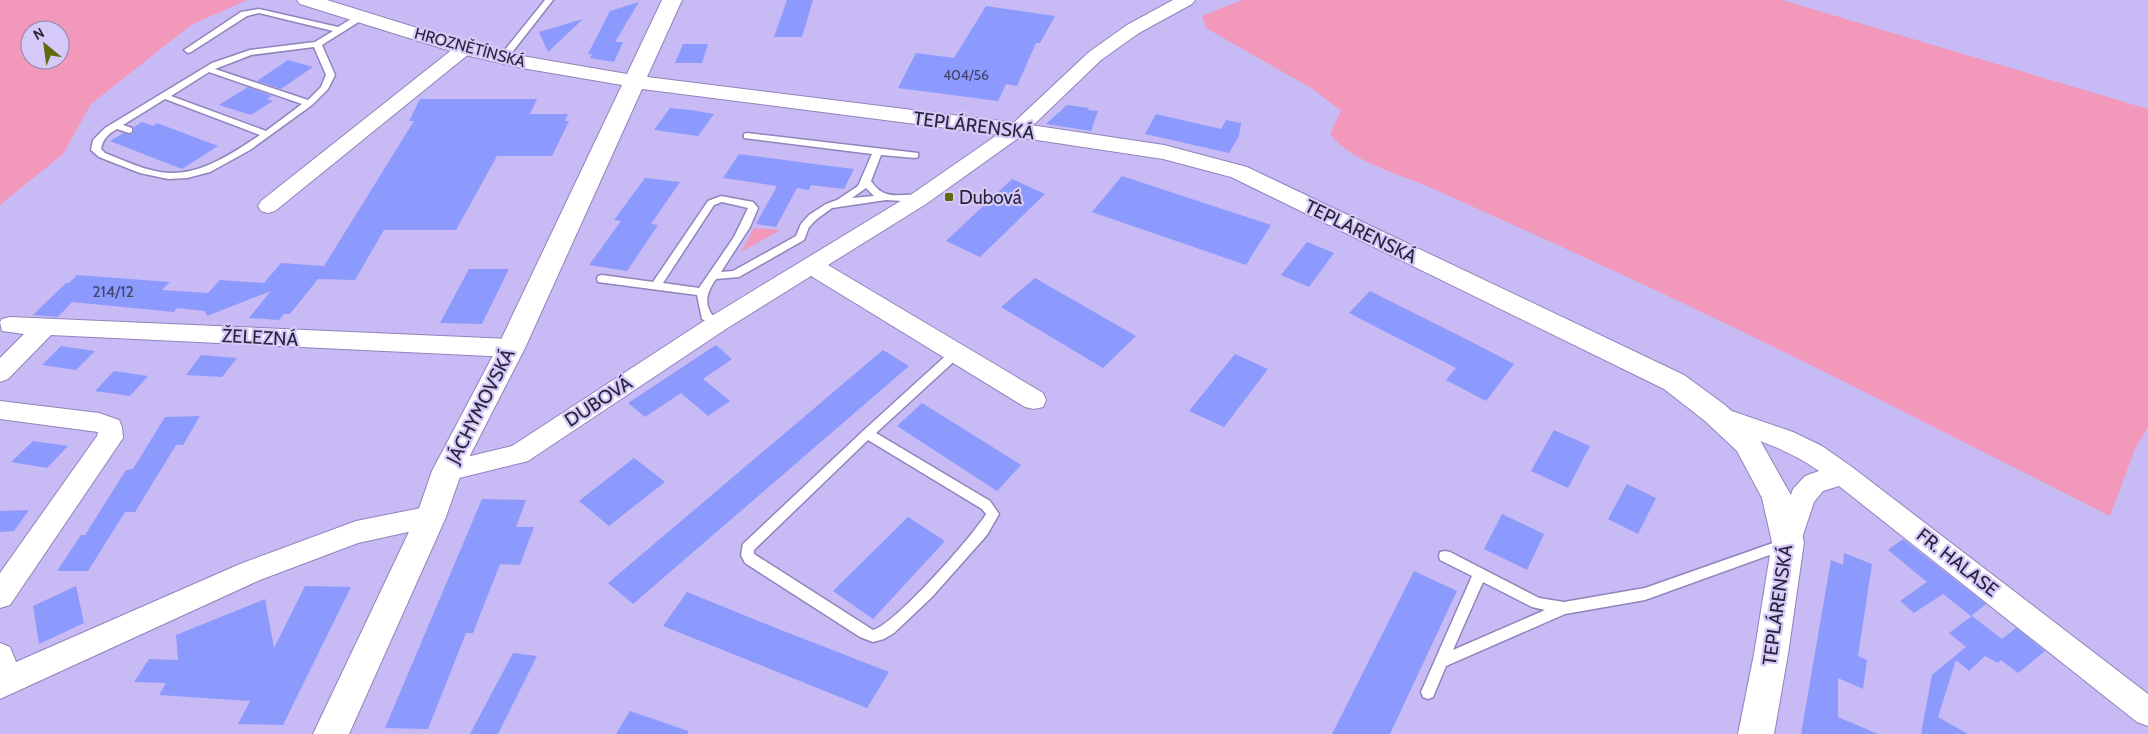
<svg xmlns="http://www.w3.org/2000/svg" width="2148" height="734" font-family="Cabin,sans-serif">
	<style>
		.green { fill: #f298ba; fill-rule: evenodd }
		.building { fill: #8b9afc }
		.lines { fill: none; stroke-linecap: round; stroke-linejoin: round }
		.service-casing { stroke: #9183bb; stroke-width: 3 }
		.minor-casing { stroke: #9183bb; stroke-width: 2 }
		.tertiary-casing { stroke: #9183bb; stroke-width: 2 }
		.service { fill: #fff; fill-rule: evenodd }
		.minor { fill: #fff; fill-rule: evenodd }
		.tertiary { fill: #fff; fill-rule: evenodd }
		.poi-dot { fill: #60690d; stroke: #d4c9f9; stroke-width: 2 }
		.labels { text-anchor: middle; stroke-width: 4.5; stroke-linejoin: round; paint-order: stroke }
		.far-number-label { font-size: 14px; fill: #42426a }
		.far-street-label { font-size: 16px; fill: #2a243a; stroke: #d4c9f9 }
		.number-label { font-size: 16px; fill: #42426a }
		.street-label { font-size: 19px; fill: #2a243a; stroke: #d4c9f9 }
		.poi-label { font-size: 19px; fill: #2a243a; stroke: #d4c9f9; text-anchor: start }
	</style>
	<rect width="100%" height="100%" fill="#c8baf5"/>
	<path class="green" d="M 0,0 L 247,0 L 191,25 L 91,104 L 63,154 L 0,205 ZM 30,30 L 60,30 L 60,60 L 30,60 Z
		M 1242,0 L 1782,0 L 2148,109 L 2148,427 L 2135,449 L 2110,516 C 1945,433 1780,347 1612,270 C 1551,242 1490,214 1429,187 C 1395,172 1353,163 1330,134 L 1341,111 L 1313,89 L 1206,28 L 1202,16 Z
		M 754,228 L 780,230 L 741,252 Z"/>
	<path class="building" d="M 787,0 L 813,0 L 802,37 L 774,37 Z
		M 639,2 L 615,42 L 623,42 L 614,62 L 590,58 L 592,54 L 588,54 L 610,11 Z
		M 986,6 L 1055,16 L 1040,43 L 1036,43 L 1017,86 L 1006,84 L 998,101 L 898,88 L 916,53 L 954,58 Z
		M 583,19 L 548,52 L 539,32 Z
		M 683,44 L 708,44 L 702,63 L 675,63 Z
		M 288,60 L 313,67 L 281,89 L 257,81 Z
		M 248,87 L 272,96 L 267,99 L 273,101 L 251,115 L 219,105 Z
		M 420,99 L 537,99 L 530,114 L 568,114 L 565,121 L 569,121 L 552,156 L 497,156 L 456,230 L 384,230 L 355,280 L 318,279 L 290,314 L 284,314 L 279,320 L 249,318 L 271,291 L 207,316 L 205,311 L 177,308 L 174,312 L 72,302 L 58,317 L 33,315 L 66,283 L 69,283 L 77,275 L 170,282 L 162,290 L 208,293 L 220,280 L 264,283 L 281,263 L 324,266 L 414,121 L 409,121 Z
		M 1067,105 L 1089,108 L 1088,110 L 1098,111 L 1091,131 L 1046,124 Z
		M 670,108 L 691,110 L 714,114 L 698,136 L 654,130 Z
		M 1156,114 L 1221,129 L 1226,120 L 1241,123 L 1239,136 L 1229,153 L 1145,134 Z
		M 142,122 L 153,126 L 157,123 L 218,146 L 182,169 L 110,141 L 124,133 L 133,134 L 134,127 Z
		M 739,154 L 822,165 L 854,169 L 844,189 L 811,185 L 809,190 L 797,188 L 776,227 L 756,224 L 777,186 L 723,178 Z
		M 1122,176 L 1271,225 L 1246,265 L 1092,212 Z
		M 645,178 L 680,182 L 651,224 L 658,225 L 627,271 L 589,265 L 621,221 L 614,220 Z
		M 1012,179 L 1045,194 L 980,257 L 946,241 Z
		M 1307,242 L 1334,253 L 1309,287 L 1281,275 Z
		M 469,269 L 509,269 L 482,324 L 440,323 Z
		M 1035,278 L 1136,336 L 1103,368 L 1001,307 Z
		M 1370,291 L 1462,337 L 1514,364 L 1486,401 L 1446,380 L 1456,368 L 1349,313 Z
		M 716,345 L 732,359 L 703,379 L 730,401 L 708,416 L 681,393 L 645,417 L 628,403 Z
		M 61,346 L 95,351 L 76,370 L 42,365 Z
		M 883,350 L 909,366 L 633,604 L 608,583 Z
		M 1235,354 L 1268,369 L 1224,427 L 1189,411 Z
		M 201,355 L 237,358 L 222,377 L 186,375 Z
		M 114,371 L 148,376 L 130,396 L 95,391 Z
		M 922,403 L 1021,465 L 997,491 L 897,426 Z
		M 200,416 L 183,445 L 176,445 L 135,512 L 125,512 L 88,571 L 57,571 L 81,535 L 85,535 L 126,470 L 133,469 L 165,417 Z
		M 1554,430 L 1590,446 L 1568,488 L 1531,471 Z
		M 33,441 L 68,446 L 47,468 L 11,462 Z
		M 634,458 L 665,482 L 609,526 L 579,501 Z
		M 1627,484 L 1656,498 L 1638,534 L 1608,519 Z
		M 482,499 L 526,500 L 516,527 L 534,527 L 520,565 L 500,564 L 473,633 L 466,633 L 428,729 L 385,728 Z
		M 29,510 L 14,531 L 0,532 L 0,511 Z
		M 1502,514 L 1544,534 L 1527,570 L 1484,549 Z
		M 908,517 L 945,541 L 873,619 L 833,591 Z
		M 1903,539 L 1986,604 L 1971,616 L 1943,594 L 1914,613 L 1900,601 L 1927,582 L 1888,550 Z
		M 1844,553 L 1872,564 L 1858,656 L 1867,660 L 1863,689 L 1838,678 L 1838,717 L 1878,734 L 1801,734 L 1831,560 L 1843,565 Z
		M 1414,571 L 1457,591 L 1390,734 L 1332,734 Z
		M 76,586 L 84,623 L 39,644 L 33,606 Z
		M 305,586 L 351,587 L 283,725 L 238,724 L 250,701 L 159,695 L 166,683 L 134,682 L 149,659 L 178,660 L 176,635 L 265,599 L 274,648 Z
		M 687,592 L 781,630 L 889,672 L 867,708 L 663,626 Z
		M 1972,616 L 2002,639 L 2016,628 L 2045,651 L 2018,673 L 2001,660 L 1998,663 L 1985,656 L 1969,671 L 1956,660 L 1938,717 L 1968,734 L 1921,734 L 1932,675 L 1966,647 L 1949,633 Z
		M 513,653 L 537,656 L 498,734 L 470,734 Z
		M 630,711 L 688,731 L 688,734 L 616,734 Z"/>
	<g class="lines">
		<g class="service-casing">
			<path id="service" d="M 545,0 L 553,0 L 506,60 L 500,60 L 500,56 Z
				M 259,9 L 338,27 L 359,14 L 365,14 L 365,18 L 322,45 L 335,75 L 328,89 L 312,105 L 250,150 L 210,172 L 187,178 L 168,179 L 140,173 L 99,157 L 91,150 L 93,140 L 105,128 L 212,63 L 250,50 L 315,42 L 333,31 L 259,13 L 247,16 L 191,52 L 188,53 L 184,50 L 241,12 ZM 314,47 L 326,75 L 321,87 L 308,100 L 215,69 L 251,55 ZM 209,72 L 302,104 L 266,131 L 171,96 ZM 165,99 L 260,135 C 231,154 197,178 160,172 C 141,169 123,160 105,153 L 101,149 C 103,139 108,134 117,129 L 129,133 L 132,132 L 132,128 L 123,125 Z
				M 747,133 L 918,153 L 918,157 L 915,158 L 881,155 L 871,181 C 888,207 910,187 924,199 L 919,202 L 886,200 L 832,208 L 817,219 L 809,227 L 804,240 L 739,277 L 716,279 C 709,289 703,301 711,313 C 713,317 720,319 723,323 L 718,327 L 702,319 L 697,295 L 598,282 L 597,279 L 598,276 L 602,275 L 653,282 L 708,201 L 721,196 L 753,202 L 758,208 L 750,227 L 721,272 L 733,271 L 796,236 L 801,224 L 809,215 L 826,204 L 837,200 L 858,186 L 872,154 L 744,138 L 744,134 ZM 866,188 L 874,196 L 852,198 ZM 722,202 L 748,208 L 734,237 L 699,288 L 663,283 L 714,205 Z
				M 956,349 L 962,353 L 960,356 L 876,433 L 990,501 L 999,514 L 987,535 L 932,597 L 894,633 L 884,639 L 873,642 L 860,637 L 745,563 L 741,555 L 743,544 L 863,431 L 952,350 ZM 868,440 L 982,509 L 986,514 C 974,535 893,626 873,630 L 754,554 L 754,550 Z
				M 1784,539 L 1789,540 L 1790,544 L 1789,548 L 1645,600 L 1565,614 L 1446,666 L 1433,697 L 1428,699 L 1423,697 L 1421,692 L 1472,576 L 1440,560 L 1439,556 L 1440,552 L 1445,551 L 1450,552 L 1539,598 L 1564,602 L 1645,588 ZM 1483,582 L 1532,607 L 1545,610 L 1453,650 Z"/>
		</g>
		<g class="minor-casing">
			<path id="minor" d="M 1173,0 L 1195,0 L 1192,4 L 1139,33 L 1101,60 L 1024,134 L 926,204 L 828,265 L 1043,393 L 1046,400 L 1043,407 L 1034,409 L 1025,407 L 811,276 L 726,329 L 528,461 L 447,481 L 438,478 L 434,471 L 438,464 L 512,446 L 710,317 L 912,194 L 1010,126 L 1089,52 L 1127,25 Z
				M 464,44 L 470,45 L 473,49 L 470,53 L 275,211 L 268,213 L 261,211 L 258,206 L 261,201 L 458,45 Z
				M 10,317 L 511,339 L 519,342 L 523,348 L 519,354 L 511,357 L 51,335 L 8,379 L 0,382 L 0,358 L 24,334 L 2,331 L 0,322 L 2,319 Z
				M 0,401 L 99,413 L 119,420 L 122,427 L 123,438 L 10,605 L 0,608 L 0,573 L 97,436 L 98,432 L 0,419 Z
				M 1720,407 L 1793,432 L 1822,446 L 1852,467 L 2148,694 L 2148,726 L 2137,722 L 1839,486 L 1823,491 L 1814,502 L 1798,550 L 1788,553 L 1778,550 L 1775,542 L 1793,489 L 1805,476 L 1819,471 C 1787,448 1749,437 1711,424 L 1708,417 L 1711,410 Z
				M 431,506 L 440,509 L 444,517 L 440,525 L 358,543 L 260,580 L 0,699 L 0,643 L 10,647 L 16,662 L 240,564 L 356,521 Z"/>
		</g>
		<g class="tertiary-casing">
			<path id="tertiary" d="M 297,0 L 327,0 L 469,44 L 522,56 L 627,74 L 662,0 L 682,0 L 647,77 L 1017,123 L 1164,145 L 1247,167 L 1684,375 L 1725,405 L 1757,435 L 1792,497 L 1804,542 L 1788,654 L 1774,734 L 1738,734 L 1754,654 L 1772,542 L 1762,498 L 1737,451 L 1705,421 L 1664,389 L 1231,177 L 1163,159 L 1017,137 L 642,89 L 525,348 L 462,471 L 446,517 L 349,734 L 313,734 L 416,517 L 432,471 L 497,348 L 622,85 L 522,68 L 457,53 L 300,4 Z"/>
		</g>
		<use href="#service" class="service"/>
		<use href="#minor" class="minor"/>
		<use href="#tertiary" class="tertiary"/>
	</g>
	<rect class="poi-dot" x="944" y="192" width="10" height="10" rx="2.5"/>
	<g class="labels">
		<g class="far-number-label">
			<text x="966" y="80">404/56</text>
		</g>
		<g class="far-street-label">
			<text transform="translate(470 47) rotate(15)" y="6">HROZNĚTÍNSKÁ</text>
		</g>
		<g class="number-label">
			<text x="113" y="297">214/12</text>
		</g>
		<g class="street-label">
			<text transform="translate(974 125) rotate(7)" y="7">TEPLÁRENSKÁ</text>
			<text transform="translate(1361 231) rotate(26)" y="7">TEPLÁRENSKÁ</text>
			<text transform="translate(260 337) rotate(3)" y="7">ŽELEZNÁ</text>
			<text transform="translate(598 401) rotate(-33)" y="7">DUBOVÁ</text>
			<text transform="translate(480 406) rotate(-63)" y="7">JÁCHYMOVSKÁ</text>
			<text transform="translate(1958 562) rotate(38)" y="7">FR. HALASE</text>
			<text transform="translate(1777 605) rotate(-82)" y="7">TEPLÁRENSKÁ</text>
		</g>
		<g class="poi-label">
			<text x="959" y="204">Dubová</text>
		</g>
	</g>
	<g transform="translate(45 45) rotate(331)"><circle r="24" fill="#d4c9f9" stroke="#9087ad"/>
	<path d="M0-4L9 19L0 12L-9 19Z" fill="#60690d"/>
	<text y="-8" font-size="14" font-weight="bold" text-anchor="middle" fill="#2a243a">N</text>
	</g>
</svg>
